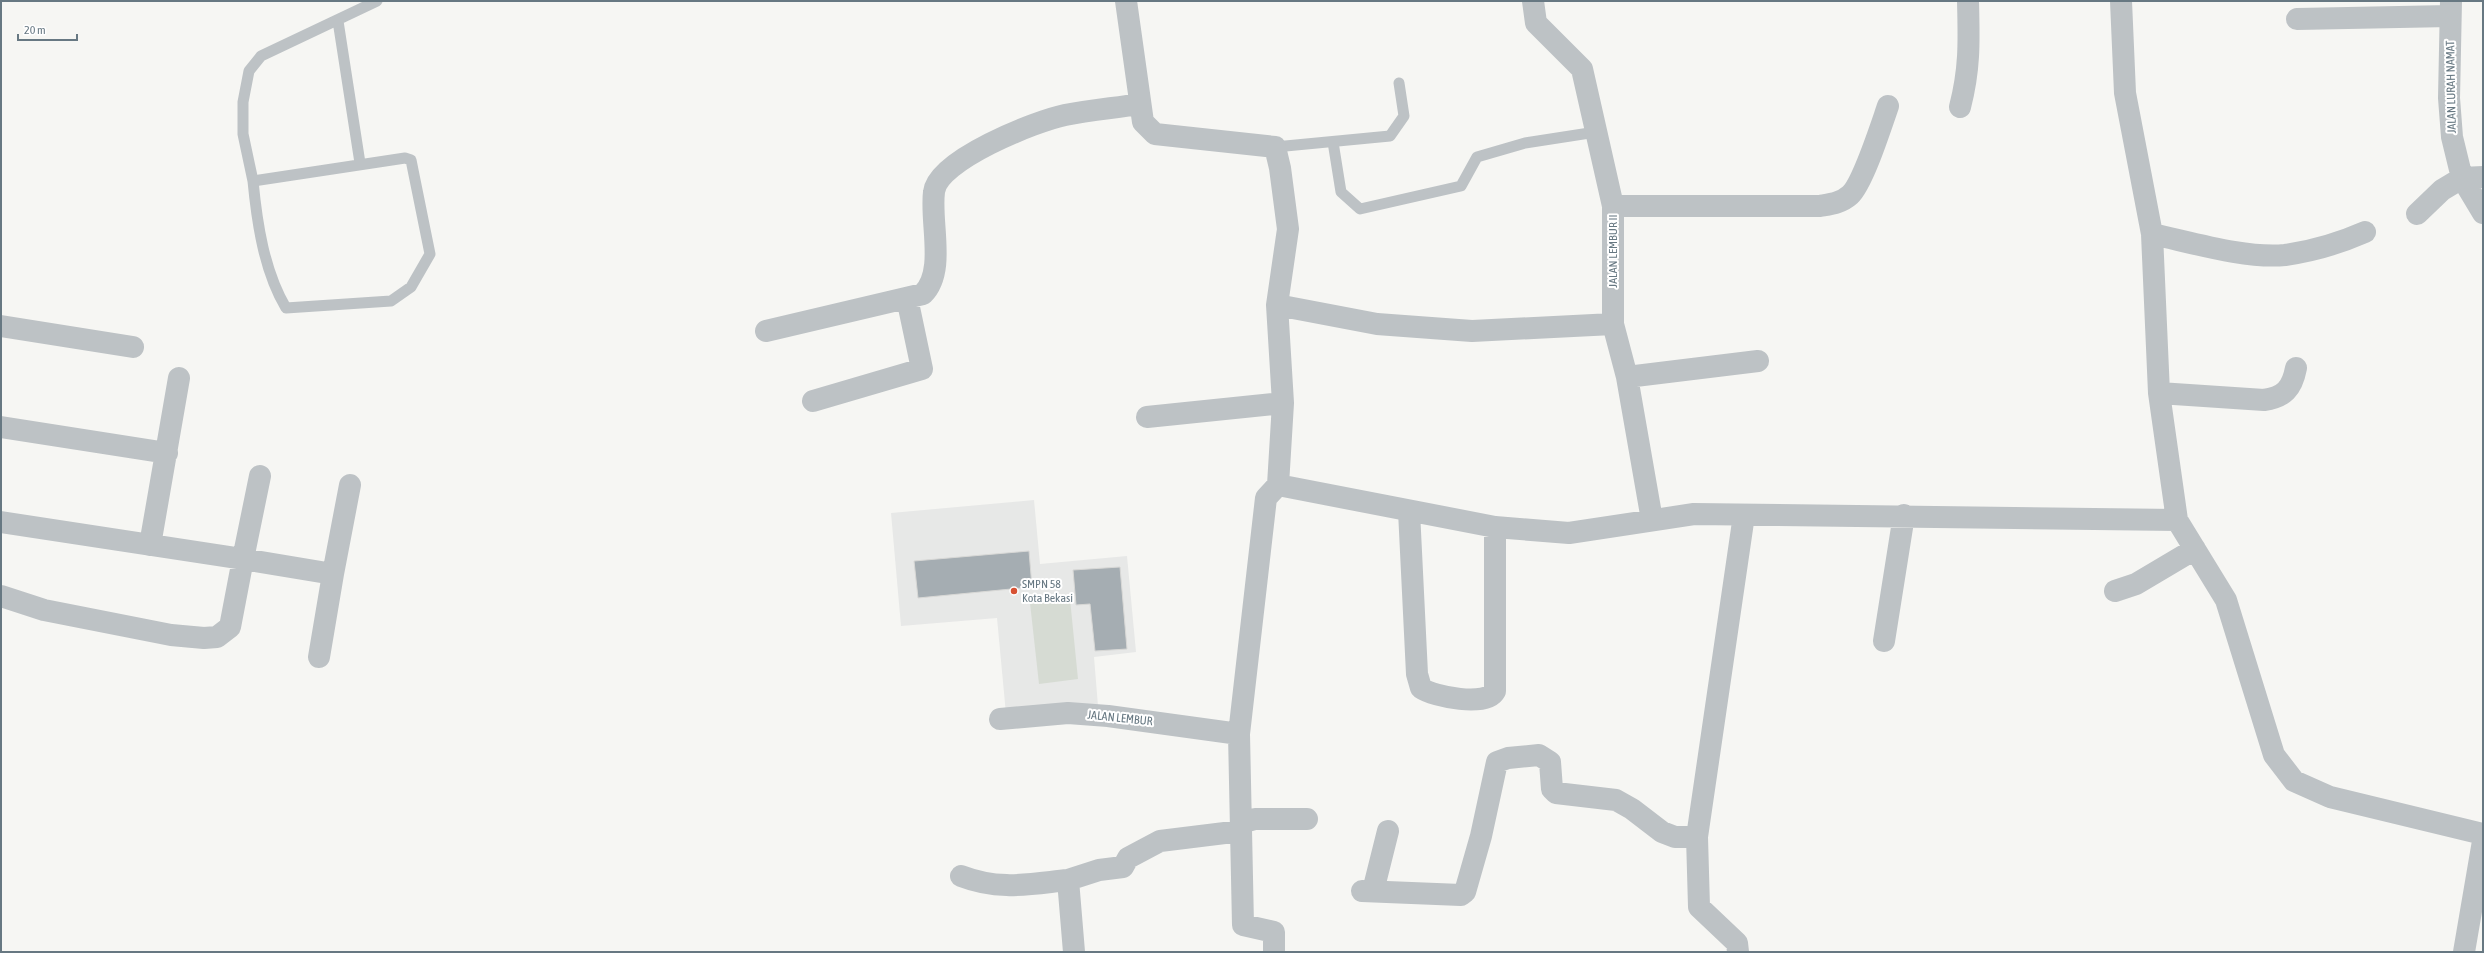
<svg xmlns="http://www.w3.org/2000/svg" width="2484" height="953" font-family="'Asap Condensed',sans-serif">
	<style>
		.built { fill: #e7e8e7 }
		.green { fill: #d6dbd3 }
		.building { fill: #a5adb2; stroke: #d8d8d6 }
		.lines { fill: none; stroke-linecap: round; stroke-linejoin: round }
		.lane { stroke: #bdc2c5; stroke-width: 11 }
		.street { stroke: #bdc2c5; stroke-width: 22 }
		.poi-dot { fill: #d75133; stroke: #fff; stroke-width: 1.5 }
		.labels { text-anchor: middle; stroke-width: 4; stroke-linejoin: round; paint-order: stroke }
		.street-label { font-size: 12px; fill: #677882; stroke: #fff }
		.poi-label { font-size: 12px; fill: #677882; stroke: #fff; text-anchor: start }
	</style>
	<rect width="100%" height="100%" fill="#f6f6f3"/>
	<path class="built" d="M 1034,500 L 1040,564 L 1127,556 L 1136,652 L 1094,657 L 1098,706 L 1006,714 L 997,618 L 901,626 L 891,513 Z"/>
	<path class="green" d="M 1070,599 L 1078,679 L 1039,684 L 1030,603 Z"/>
	<path class="building" d="M 1029,551 L 1032,587 L 918,598 L 914,561 Z
		M 1120,567 L 1127,649 L 1095,651 L 1090,604 L 1076,605 L 1073,570 Z"/>
	<g class="lines">
		<path class="lane" d="M 338,21 L 360,163
			M 1333,142 L 1341,192 L 1360,209 L 1461,186 L 1477,157 L 1525,143 L 1596,132
			M 1275,147 L 1390,136 L 1404,116 L 1399,83
			M 253,181 C 257,223 264,271 286,308 L 391,301 L 411,287 L 430,254 L 411,160 L 405,158 L 253,181 L 243,134 L 243,102 L 249,71 L 261,56 L 377,1"/>
		<path class="street" d="M 1126,1 L 1143,122 L 1155,134 L 1275,147 L 1280,168 L 1288,229 L 1277,305 L 1283,403 L 1278,485 L 1266,498 L 1239,734 L 1243,925 L 1274,932 L 1274,952
			M 1533,1 L 1536,23 L 1582,69 L 1613,206 L 1613,324 L 1627,377 L 1652,520
			M 2121,1 L 2125,93 L 2152,234 L 2159,393 L 2177,520
			M 2451,1 L 2449,98 L 2452,137 L 2462,178 L 2483,213
			M 2297,19 L 2450,16
			M 1960,107 C 1970,68 1969,41 1968,1
			M 1613,206 L 1820,206 C 1831,204 1841,203 1850,195 C 1863,183 1881,126 1888,106
			M 2417,214 L 2442,190 L 2462,178 L 2483,177
			M 2152,234 C 2190,242 2246,259 2285,255 C 2313,251 2340,243 2365,232
			M 1277,305 L 1377,324 L 1472,331 L 1613,324
			M 1,326 L 133,347
			M 766,331 L 923,294 C 946,271 930,223 934,192 C 937,160 1036,121 1065,115 C 1090,110 1115,108 1140,104
			M 1627,377 L 1758,361
			M 2159,393 L 2264,400 C 2284,397 2292,389 2296,368
			M 813,401 L 922,369 L 907,298
			M 1147,417 L 1283,403
			M 1,427 L 167,453
			M 1278,485 L 1495,527 L 1569,533 L 1694,514 L 2177,520 L 2226,600 L 2274,755 L 2294,781 L 2330,797 L 2483,834
			M 1409,511 L 1417,674 L 1421,688 C 1434,697 1487,707 1495,691 L 1495,527
			M 1,522 L 243,559 L 260,476
			M 150,545 L 179,378
			M 2115,591 L 2136,584 L 2195,549
			M 1,596 L 44,610 L 171,635 L 204,638 L 217,637 L 230,627 L 243,559 L 333,574 L 350,485
			M 1884,641 L 1904,515
			M 319,657 L 333,574
			M 1000,719 L 1068,713 L 1108,716 L 1239,734
			M 1241,823 L 1255,819 L 1307,819
			M 961,876 C 1000,891 1029,884 1068,880
			M 1362,891 L 1461,895 L 1465,892 L 1481,836 L 1497,762 L 1508,758 L 1539,755 L 1550,762 L 1552,789 L 1556,793 L 1616,800 L 1632,809 L 1662,832 L 1675,837 L 1697,837
			M 1373,891 L 1388,831
			M 1074,952 L 1068,880 L 1099,870 L 1123,867 L 1128,858 L 1160,841 L 1241,831
			M 1738,952 L 1737,943 L 1699,907 L 1697,837 L 1744,515
			M 2464,952 L 2483,841"/>
	</g>
	<circle class="poi-dot" cx="1014" cy="591" r="4"/>
	<g class="labels">
		<g class="street-label">
			<text transform="translate(2451 87) rotate(-91)" y="4">JALAN LURAH NAMAT</text>
			<text transform="translate(1613 251) rotate(-90)" y="4">JALAN LEMBUR II</text>
			<text transform="translate(1120 718) rotate(6)" y="4">JALAN LEMBUR</text>
		</g>
		<g class="poi-label">
			<text x="1022" y="588">SMPN 58<tspan x="1022" dy="14">Kota Bekasi</tspan></text>
		</g>
	</g>
	<rect width="2484" height="953" fill="none" stroke="#677882" stroke-width="4"/>
	<path d="M18 34v6h59v-6" fill="none" stroke="#677882" stroke-width="2"/>
	<text x="24" y="34" font-size="12" fill="#677882" stroke="#ffffff" stroke-width="3" paint-order="stroke">20 m</text>
</svg>
